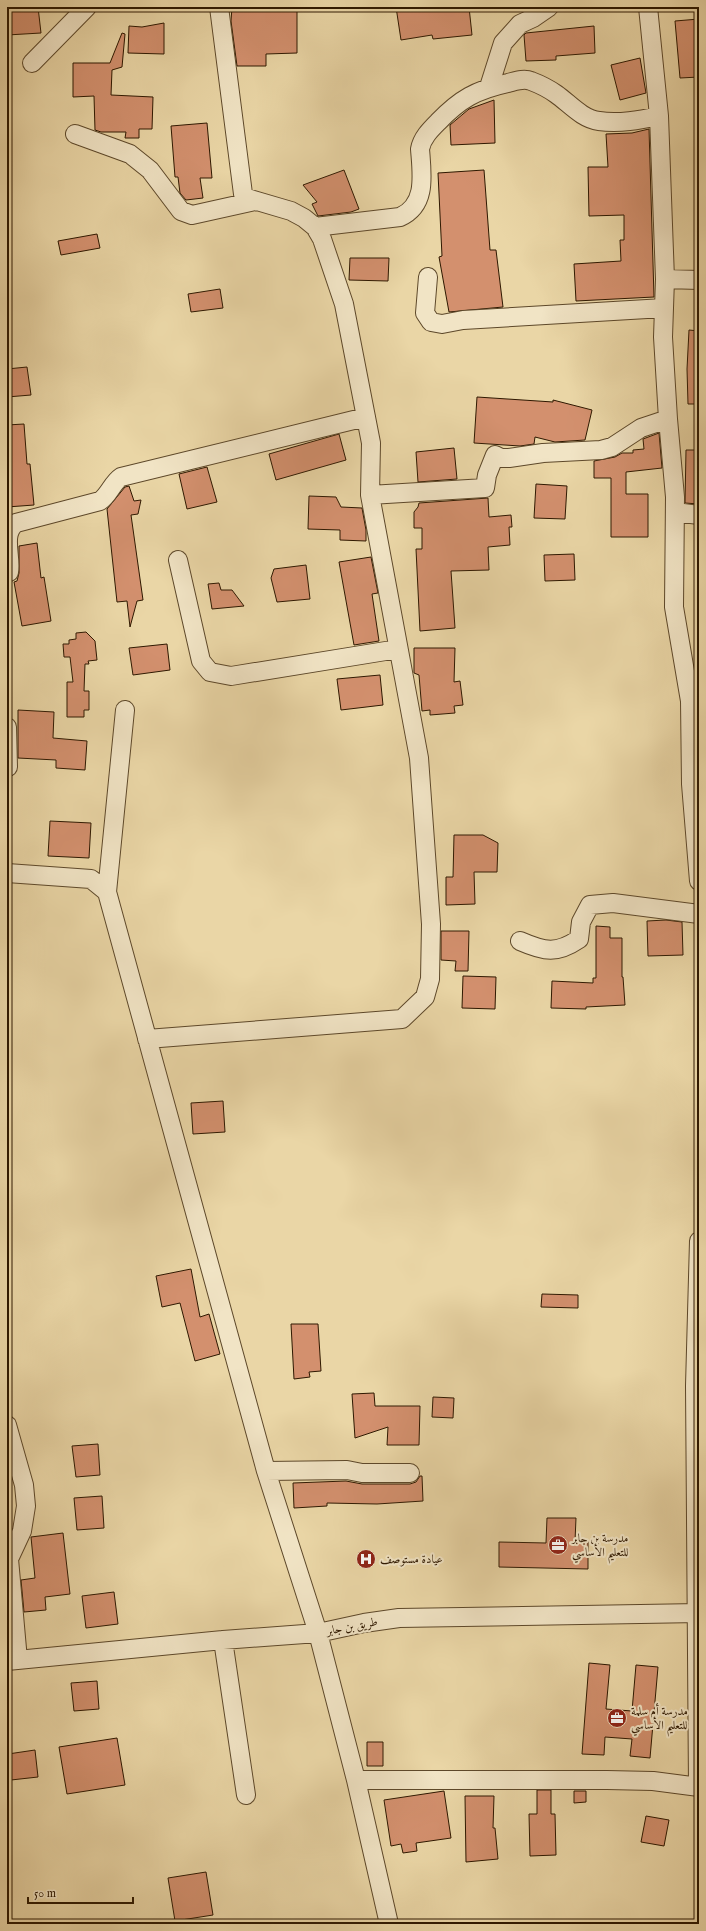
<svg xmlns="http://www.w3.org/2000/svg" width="706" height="1931" font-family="'IM FELL English',Amiri,serif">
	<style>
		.building { fill: #d3906e; stroke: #2e1800 }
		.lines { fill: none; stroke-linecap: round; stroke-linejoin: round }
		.minor-casing { stroke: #5d482a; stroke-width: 20 }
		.minor { stroke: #f1e4c5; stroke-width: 18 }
		.labels { text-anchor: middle; stroke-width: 4; stroke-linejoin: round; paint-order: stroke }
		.poi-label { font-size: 12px; fill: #2e1800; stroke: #f1e4c5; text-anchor: start }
		.street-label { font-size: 12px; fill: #2e1800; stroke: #f1e4c5 }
	</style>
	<rect width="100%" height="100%" fill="#ead6a6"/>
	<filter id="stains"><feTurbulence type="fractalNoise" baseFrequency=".005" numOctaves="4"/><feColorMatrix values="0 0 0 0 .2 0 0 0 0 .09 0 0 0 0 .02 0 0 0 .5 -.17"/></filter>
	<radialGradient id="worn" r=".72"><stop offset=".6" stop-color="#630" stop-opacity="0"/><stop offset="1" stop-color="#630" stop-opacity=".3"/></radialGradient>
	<path class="building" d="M 7,7 L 38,7 L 41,33 L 7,35 Z
		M 232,7 L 297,7 L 297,53 L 266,54 L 266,66 L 237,66 L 231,21 Z
		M 396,7 L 469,7 L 472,35 L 433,39 L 432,35 L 401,40 Z
		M 699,19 L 699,77 L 680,78 L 675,21 Z
		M 164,23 L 164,54 L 128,53 L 129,26 L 142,27 Z
		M 594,26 L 595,53 L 556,56 L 556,60 L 526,61 L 524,35 L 526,33 Z
		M 122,33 L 125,34 L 122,67 L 112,70 L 111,95 L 153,97 L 152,129 L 139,129 L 139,138 L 125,138 L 126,132 L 101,132 L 95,130 L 94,96 L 73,97 L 73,63 L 110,63 Z
		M 640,58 L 646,93 L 620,100 L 611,65 Z
		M 494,100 L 495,143 L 451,145 L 450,125 L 469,109 Z
		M 207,123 L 212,178 L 200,178 L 203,198 L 186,200 L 180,193 L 178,177 L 175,177 L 171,126 Z
		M 649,129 L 654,297 L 576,301 L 574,264 L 621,261 L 620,240 L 624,240 L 624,215 L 589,216 L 588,167 L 608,167 L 606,134 L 632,133 Z
		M 344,170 L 359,209 L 351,212 L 318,216 L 312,204 L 317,202 L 303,185 Z
		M 484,170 L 490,250 L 496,250 L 503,307 L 449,312 L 439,257 L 442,256 L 438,173 Z
		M 97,234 L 100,248 L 61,255 L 58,241 Z
		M 350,258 L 389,258 L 388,281 L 349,280 Z
		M 220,289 L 223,308 L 191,312 L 188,294 Z
		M 689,330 L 699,331 L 699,404 L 688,404 L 687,369 Z
		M 27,367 L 31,395 L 7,397 L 7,369 Z
		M 477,397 L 553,402 L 553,400 L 592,410 L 585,440 L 555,442 L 535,437 L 534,444 L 520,446 L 474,443 Z
		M 24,424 L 27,464 L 30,464 L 34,505 L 7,507 L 7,425 Z
		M 659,433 L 662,468 L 626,472 L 626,494 L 648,494 L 648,537 L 611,537 L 611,478 L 594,478 L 594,461 L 615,457 L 622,453 L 633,453 L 633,450 L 644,449 L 643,439 Z
		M 339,434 L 346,460 L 276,480 L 269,454 Z
		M 454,448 L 457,479 L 418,482 L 416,452 Z
		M 686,450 L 699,450 L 699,504 L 685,503 Z
		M 207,467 L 217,502 L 187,509 L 179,474 Z
		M 536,484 L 567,486 L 565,519 L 534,518 Z
		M 129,486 L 134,501 L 141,500 L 138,514 L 131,515 L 143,600 L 137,601 L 130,627 L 127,601 L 117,602 L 107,509 L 125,487 Z
		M 309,496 L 336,497 L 341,507 L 362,508 L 366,530 L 366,541 L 340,540 L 340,530 L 308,529 Z
		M 488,498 L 489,517 L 511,515 L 512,527 L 509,527 L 510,545 L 488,547 L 489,570 L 451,571 L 455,628 L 420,631 L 416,549 L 422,549 L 422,528 L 414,528 L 414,512 L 418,507 L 419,503 Z
		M 37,543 L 41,578 L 44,577 L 51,621 L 22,626 L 14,582 L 17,581 L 19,573 L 19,546 Z
		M 574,554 L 575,580 L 545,581 L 544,555 Z
		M 371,557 L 378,593 L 372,594 L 379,641 L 354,645 L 339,562 Z
		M 306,565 L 310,599 L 277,602 L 271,578 L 274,569 Z
		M 219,583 L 221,590 L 232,590 L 244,606 L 212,609 L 208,584 Z
		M 86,632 L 95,641 L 97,660 L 88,661 L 89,664 L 85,664 L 84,691 L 89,691 L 89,710 L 84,710 L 84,717 L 67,717 L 67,682 L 73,682 L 70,657 L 64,657 L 63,644 L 69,644 L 69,640 L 76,639 L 76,633 Z
		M 167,644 L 170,670 L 133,675 L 129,648 Z
		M 414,648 L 455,648 L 454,682 L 460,681 L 463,705 L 454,706 L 455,713 L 430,715 L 430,710 L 422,711 L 419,675 L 414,673 Z
		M 380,675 L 383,705 L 341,710 L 337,679 Z
		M 18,710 L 54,712 L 53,738 L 87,741 L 85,770 L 56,768 L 56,760 L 18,758 Z
		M 50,821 L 91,823 L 89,858 L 48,856 Z
		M 454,835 L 483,835 L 498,843 L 497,872 L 474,872 L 475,904 L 446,905 L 446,877 L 453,877 Z
		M 666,920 L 682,922 L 683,955 L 648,956 L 647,921 Z
		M 596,926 L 610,927 L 610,938 L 622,938 L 622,977 L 623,977 L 625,1005 L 586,1007 L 586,1009 L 551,1008 L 552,981 L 593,983 L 593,978 L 596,978 Z
		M 441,931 L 469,931 L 468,971 L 455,971 L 456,961 L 441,960 Z
		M 463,976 L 496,977 L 495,1009 L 462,1008 Z
		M 223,1101 L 225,1132 L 193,1134 L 191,1103 Z
		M 191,1269 L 200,1317 L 209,1314 L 220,1354 L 195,1361 L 180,1303 L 162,1307 L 156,1276 Z
		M 542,1294 L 578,1295 L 578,1308 L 541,1307 Z
		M 291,1324 L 318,1324 L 321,1371 L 309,1372 L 310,1377 L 294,1379 Z
		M 374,1393 L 375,1406 L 420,1406 L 419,1445 L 387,1445 L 388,1427 L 355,1438 L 352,1394 Z
		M 433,1397 L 454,1398 L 453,1418 L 432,1417 Z
		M 98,1444 L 100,1475 L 76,1477 L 72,1446 Z
		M 420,1476 L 422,1476 L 423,1501 L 377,1504 L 327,1503 L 327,1506 L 294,1508 L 293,1483 L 346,1481 L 362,1484 L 410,1484 L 416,1482 Z
		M 102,1496 L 104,1528 L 77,1530 L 74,1498 Z
		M 547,1518 L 576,1518 L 575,1541 L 588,1541 L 588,1569 L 499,1567 L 499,1542 L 546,1543 Z
		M 63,1533 L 70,1594 L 45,1597 L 46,1610 L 24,1612 L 21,1580 L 35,1578 L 31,1537 Z
		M 114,1592 L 118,1624 L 86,1628 L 82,1596 Z
		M 589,1663 L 610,1665 L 606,1709 L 632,1711 L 636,1665 L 658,1667 L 650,1758 L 630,1756 L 632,1739 L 605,1737 L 604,1755 L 582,1754 Z
		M 97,1681 L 99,1709 L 74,1711 L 71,1683 Z
		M 117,1738 L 125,1785 L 67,1794 L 59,1747 Z
		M 367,1742 L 383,1742 L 383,1766 L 367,1766 Z
		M 35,1750 L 38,1777 L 11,1780 L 8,1754 Z
		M 537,1790 L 551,1790 L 551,1814 L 555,1814 L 556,1855 L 530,1856 L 529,1814 L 537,1814 Z
		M 444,1791 L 451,1838 L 416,1843 L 417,1851 L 403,1853 L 401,1844 L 391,1846 L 384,1800 Z
		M 574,1791 L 586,1791 L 586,1802 L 574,1803 Z
		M 465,1796 L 494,1796 L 493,1828 L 495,1828 L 498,1859 L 466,1862 Z
		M 646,1816 L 669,1820 L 664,1846 L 641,1842 Z
		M 206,1872 L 213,1915 L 175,1921 L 168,1878 Z"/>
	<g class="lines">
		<g class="minor-casing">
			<path id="minor" d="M 648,7 L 659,116 L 665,279 L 663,337 L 668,419 L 675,497 L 674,607 L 690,701 L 691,784 L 699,881
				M 32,63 L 87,7
				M 489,87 L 503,43 L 520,24 L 533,18 L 549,7
				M 75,134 L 130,154 L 150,170 L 181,211 L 192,215 L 255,201
				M 315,227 L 400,217 C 427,205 422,175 420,149 C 422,138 430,130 438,122 C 460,99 476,90 508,83 C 516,81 524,78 531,81 C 539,84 549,89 556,94 C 569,103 582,119 599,121 C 619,124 640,120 659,116
				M 428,277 L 425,313 L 431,322 L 442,324 L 463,320 L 664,308
				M 665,279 L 699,280
				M 370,495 L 485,488 L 487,475 L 495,455 L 501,458 L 509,458 L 543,453 L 601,450 L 612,447 L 641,428 L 668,419
				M 675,512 L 699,515
				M 178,560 L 201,661 L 210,672 L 231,676 L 398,649
				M 7,573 L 9,572 C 12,557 1,534 16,523 L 100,501 C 109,495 112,483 121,477 L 366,417
				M 7,727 L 8,767
				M 7,873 L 91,879 L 107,892 L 266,1471 L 318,1633 L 356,1780 L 389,1924
				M 107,892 L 125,710
				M 520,941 C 545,952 557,954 579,939 L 581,922 L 590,905 L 613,903 L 699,914
				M 147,1039 L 402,1019 L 425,997 L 430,979 L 431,924 L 419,758 L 370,495 L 371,443 L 344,304 L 322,239 L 315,227 L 304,218 L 291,211 L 247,198 L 243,194 L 219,7
				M 7,1425 L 24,1485 L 26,1506 L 22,1531 L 9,1559 L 18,1660
				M 266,1471 L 347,1470 L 362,1473 L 410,1473
				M 223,1640 L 246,1795
				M 7,1661 L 223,1640 L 318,1633 L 364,1623 L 399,1618 L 699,1613
				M 356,1780 L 607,1780 L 653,1781 L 699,1787
				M 698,1787 L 695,1386 L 699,1241"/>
		</g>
		<use href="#minor" class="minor"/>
	</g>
	<defs>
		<g id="office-disc" transform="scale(1)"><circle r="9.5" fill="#8f2418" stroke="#f1e4c5"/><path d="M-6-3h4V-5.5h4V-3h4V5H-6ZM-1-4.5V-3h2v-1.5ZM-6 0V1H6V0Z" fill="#fff"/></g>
		<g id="hospital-disc" transform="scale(1)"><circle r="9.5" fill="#8f2418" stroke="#f1e4c5"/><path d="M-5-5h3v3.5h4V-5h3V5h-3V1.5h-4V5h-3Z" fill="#fff"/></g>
	</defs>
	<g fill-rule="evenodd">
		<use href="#office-disc" x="558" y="1545"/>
		<use href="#hospital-disc" x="366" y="1559"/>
		<use href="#office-disc" x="617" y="1718"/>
	</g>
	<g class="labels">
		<g class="poi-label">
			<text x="572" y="1542">مدرسة بن جابر<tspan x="572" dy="14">للتعليم الأساسي</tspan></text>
			<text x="380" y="1563">عيادة مستوصف</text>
			<text x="631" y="1715">مدرسة أم سلمة<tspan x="631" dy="14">للتعليم الأساسي</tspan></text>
		</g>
		<g class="street-label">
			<text transform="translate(352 1626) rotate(-11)" y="4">طريق بن جابر</text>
		</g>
	</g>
	<rect width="706" height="1931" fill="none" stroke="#ead6a6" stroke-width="24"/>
	<rect x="8" y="8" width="690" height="1915" fill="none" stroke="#2e1800" stroke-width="2"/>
	<rect x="12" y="12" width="682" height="1907" fill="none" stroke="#2e1800"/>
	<path d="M28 1897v6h105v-6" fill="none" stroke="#2e1800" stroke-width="2"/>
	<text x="34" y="1897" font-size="12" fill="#2e1800" stroke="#f1e4c5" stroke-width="3" paint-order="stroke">50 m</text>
	<rect width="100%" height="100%" filter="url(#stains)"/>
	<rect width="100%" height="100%" fill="url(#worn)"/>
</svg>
